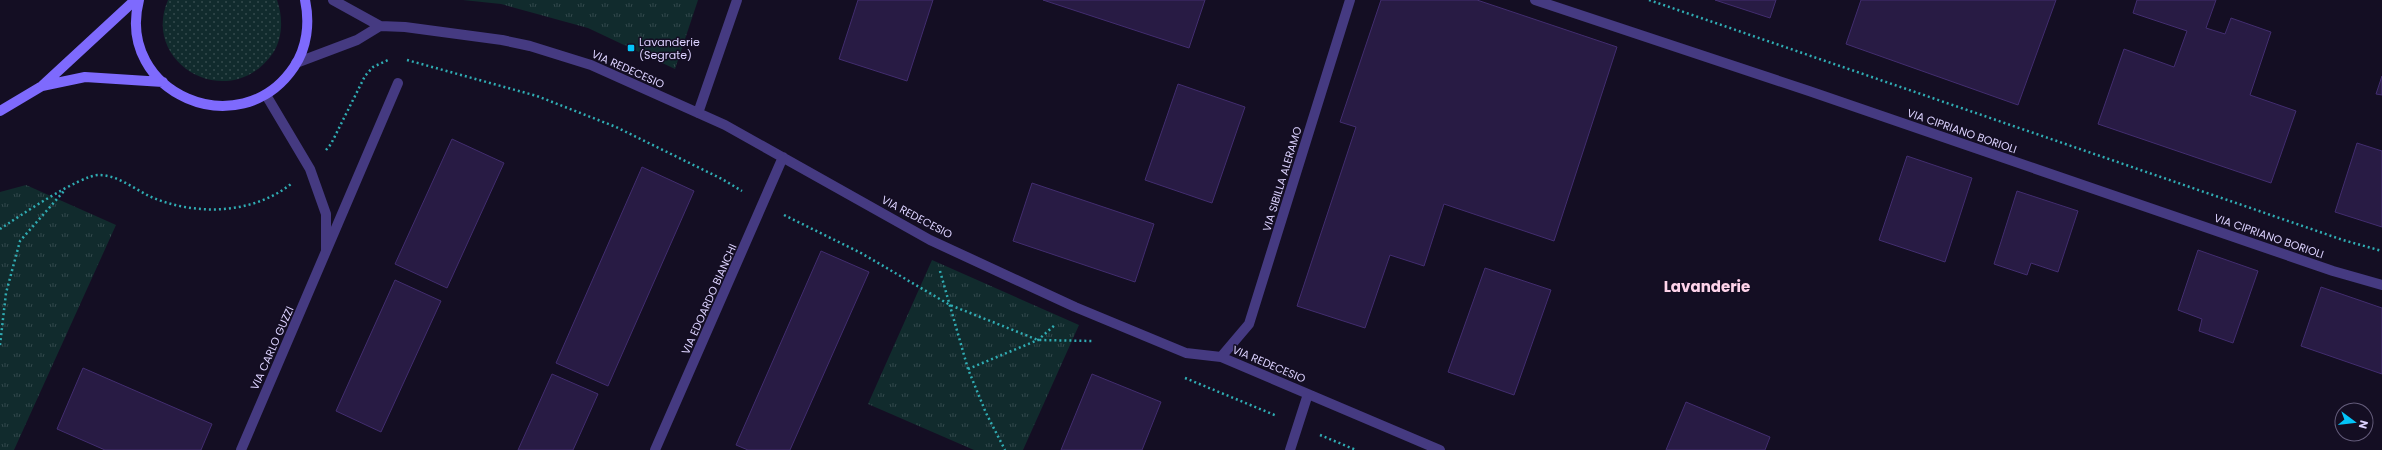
<svg xmlns="http://www.w3.org/2000/svg" width="2382" height="450" font-family="Poppins,sans-serif">
	<style>
		.grass { fill: url(#grass-dots) }
		.park { fill: url(#park-tufts) }
		.building { fill: #281b44; stroke: #422d6f }
		.lines { fill: none; stroke-linecap: round; stroke-linejoin: round }
		.path { stroke: #30acb3; stroke-width: 2.5; stroke-dasharray: 2 3; stroke-linecap: butt }
		.street { stroke: #453a81; stroke-width: 10 }
		.secondary { stroke: #7e6afd; stroke-width: 10 }
		.poi-dot { fill: #04c4f8; stroke: #140e23; stroke-width: 1.5 }
		.labels { text-anchor: middle; stroke-width: 3; stroke-linejoin: round; paint-order: stroke }
		.poi-label { font-size: 11px; fill: #dbd1fe; stroke: #140e23; text-anchor: start }
		.street-label { font-size: 11px; fill: #dbd1fe; stroke: #140e23 }
		.district-label { font-size: 15px; font-weight: bold; fill: #fed3ea; stroke: #140e23 }
	</style>
	<defs>
		<pattern id="grass-dots" width="8" height="8" patternUnits="userSpaceOnUse"><rect width="8" height="8" fill="#112b2d"/><path d="M2 2h.1M6 6h.1" fill="none" stroke="#33494c" stroke-width="1.8" stroke-linecap="round"/></pattern>
		<pattern id="park-tufts" width="24" height="20" patternUnits="userSpaceOnUse"><rect width="24" height="20" fill="#112b2d"/><path d="M3 7l-1-3M5 7V3M7 7l1-3M15 17l-1-3M17 17v-4M19 17l1-3" fill="none" stroke="#33494c"/></pattern>
	</defs>
	<rect width="100%" height="100%" fill="#140e23"/>
	<path class="grass" d="M 168,0 L 277,0 C 283,17 283,37 273,53 C 230,115 140,64 168,0 Z"/>
	<path class="park" d="M 463,0 L 698,0 L 675,69 L 588,28 L 501,4 Z
		M 26,185 L 116,225 L 14,450 L 0,450 L 0,192 Z
		M 932,260 L 1079,325 L 1023,450 L 974,450 L 868,404 Z"/>
	<path class="building" d="M 858,0 L 933,0 L 907,81 L 839,59 Z
		M 1043,0 L 1205,0 L 1189,48 Z
		M 1381,0 L 1477,0 L 1617,47 L 1554,241 L 1444,204 L 1424,266 L 1390,255 L 1365,328 L 1297,306 L 1356,127 L 1340,122 Z
		M 1715,0 L 1776,0 L 1770,18 Z
		M 1861,0 L 2056,0 L 2018,105 L 1846,44 Z
		M 2137,0 L 2216,0 L 2206,28 L 2225,34 L 2231,18 L 2271,32 L 2250,95 L 2296,111 L 2271,183 L 2098,124 L 2124,49 L 2174,67 L 2187,31 L 2133,13 Z
		M 2382,76 L 2382,95 L 2376,94 Z
		M 1178,84 L 1245,107 L 1212,203 L 1145,180 Z
		M 452,139 L 504,163 L 447,288 L 395,264 Z
		M 2357,143 L 2382,151 L 2382,227 L 2335,212 Z
		M 1907,156 L 1972,178 L 1945,262 L 1879,240 Z
		M 642,167 L 694,191 L 608,386 L 556,363 Z
		M 1032,183 L 1154,224 L 1135,282 L 1013,241 Z
		M 2017,191 L 2078,211 L 2058,272 L 2031,263 L 2027,275 L 1994,264 Z
		M 2198,250 L 2258,271 L 2233,343 L 2199,331 L 2202,319 L 2178,310 Z
		M 821,251 L 869,272 L 790,450 L 748,450 L 736,445 Z
		M 1485,268 L 1551,290 L 1514,395 L 1448,372 Z
		M 395,280 L 441,301 L 381,432 L 336,411 Z
		M 2321,287 L 2382,308 L 2382,374 L 2301,346 Z
		M 83,368 L 212,424 L 201,450 L 105,450 L 57,429 Z
		M 552,374 L 598,394 L 573,450 L 518,450 Z
		M 1092,374 L 1161,402 L 1142,450 L 1061,450 Z
		M 1686,402 L 1770,437 L 1765,450 L 1666,450 Z"/>
	<g class="lines">
		<path class="path" d="M 1649,0 L 2343,240 L 2382,251
			M 407,60 L 537,96 L 616,127 L 722,179 L 742,191
			M 326,150 L 331,144 L 365,76 L 373,67 L 388,60
			M 784,215 L 861,253 L 950,305 L 1038,340 L 1092,341
			M 0,229 C 18,217 80,175 99,175 C 117,175 133,188 149,196 C 193,216 252,215 291,184
			M 940,271 L 968,369 L 986,413 L 1005,450
			M 0,345 L 6,293 L 20,241 L 64,191
			M 968,369 L 1038,340 L 1056,324
			M 1185,378 L 1277,416
			M 1320,435 L 1356,450"/>
		<path class="street" d="M 333,0 L 380,26 L 405,27 L 502,40 L 530,46 L 591,65 L 725,125 L 930,240 L 1075,307 L 1186,353 L 1221,357 L 1440,450
			M 1535,0 L 1809,91 L 2333,271 L 2382,285
			M 296,63 L 357,40 L 380,26
			M 266,95 L 310,169 L 326,214 L 326,250
			M 698,113 L 737,0
			M 1221,357 L 1249,324 L 1350,0
			M 241,450 L 398,83
			M 655,450 L 783,157
			M 1290,450 L 1308,394"/>
		<path class="secondary" d="M 139,0 C 115,93 240,147 294,67 C 307,48 310,23 305,0
			M 42,86 L 85,77 L 163,82
			M 0,111 L 42,86 L 135,0"/>
	</g>
	<rect class="poi-dot" x="627" y="44" width="8" height="8" rx="2"/>
	<g class="labels">
		<g class="poi-label">
			<text x="639" y="46">Lavanderie<tspan x="639" dy="13">(Segrate)</tspan></text>
		</g>
		<g class="street-label">
			<text transform="translate(628 69) rotate(24)" y="4">VIA REDECESIO</text>
			<text transform="translate(1962 131) rotate(19)" y="4">VIA CIPRIANO BORIOLI</text>
			<text transform="translate(1282 179) rotate(-73)" y="4">VIA SIBILLA ALERAMO</text>
			<text transform="translate(917 217) rotate(28)" y="4">VIA REDECESIO</text>
			<text transform="translate(2269 236) rotate(19)" y="4">VIA CIPRIANO BORIOLI</text>
			<text transform="translate(709 299) rotate(-66)" y="4">VIA EDOARDO BIANCHI</text>
			<text transform="translate(272 348) rotate(-66)" y="4">VIA CARLO GUZZI</text>
			<text transform="translate(1269 364) rotate(23)" y="4">VIA REDECESIO</text>
		</g>
		<g class="district-label">
			<text x="1707" y="292">Lavanderie</text>
		</g>
	</g>
	<g transform="translate(2354 422) rotate(105)"><circle r="19" fill="#140e23" stroke="#645c7b"/>
	<path d="M0-3L7 15L0 10L-7 15Z" fill="#04c4f8"/>
	<text y="-6" font-size="11" font-weight="bold" text-anchor="middle" fill="#dbd1fe">N</text>
	</g>
</svg>
